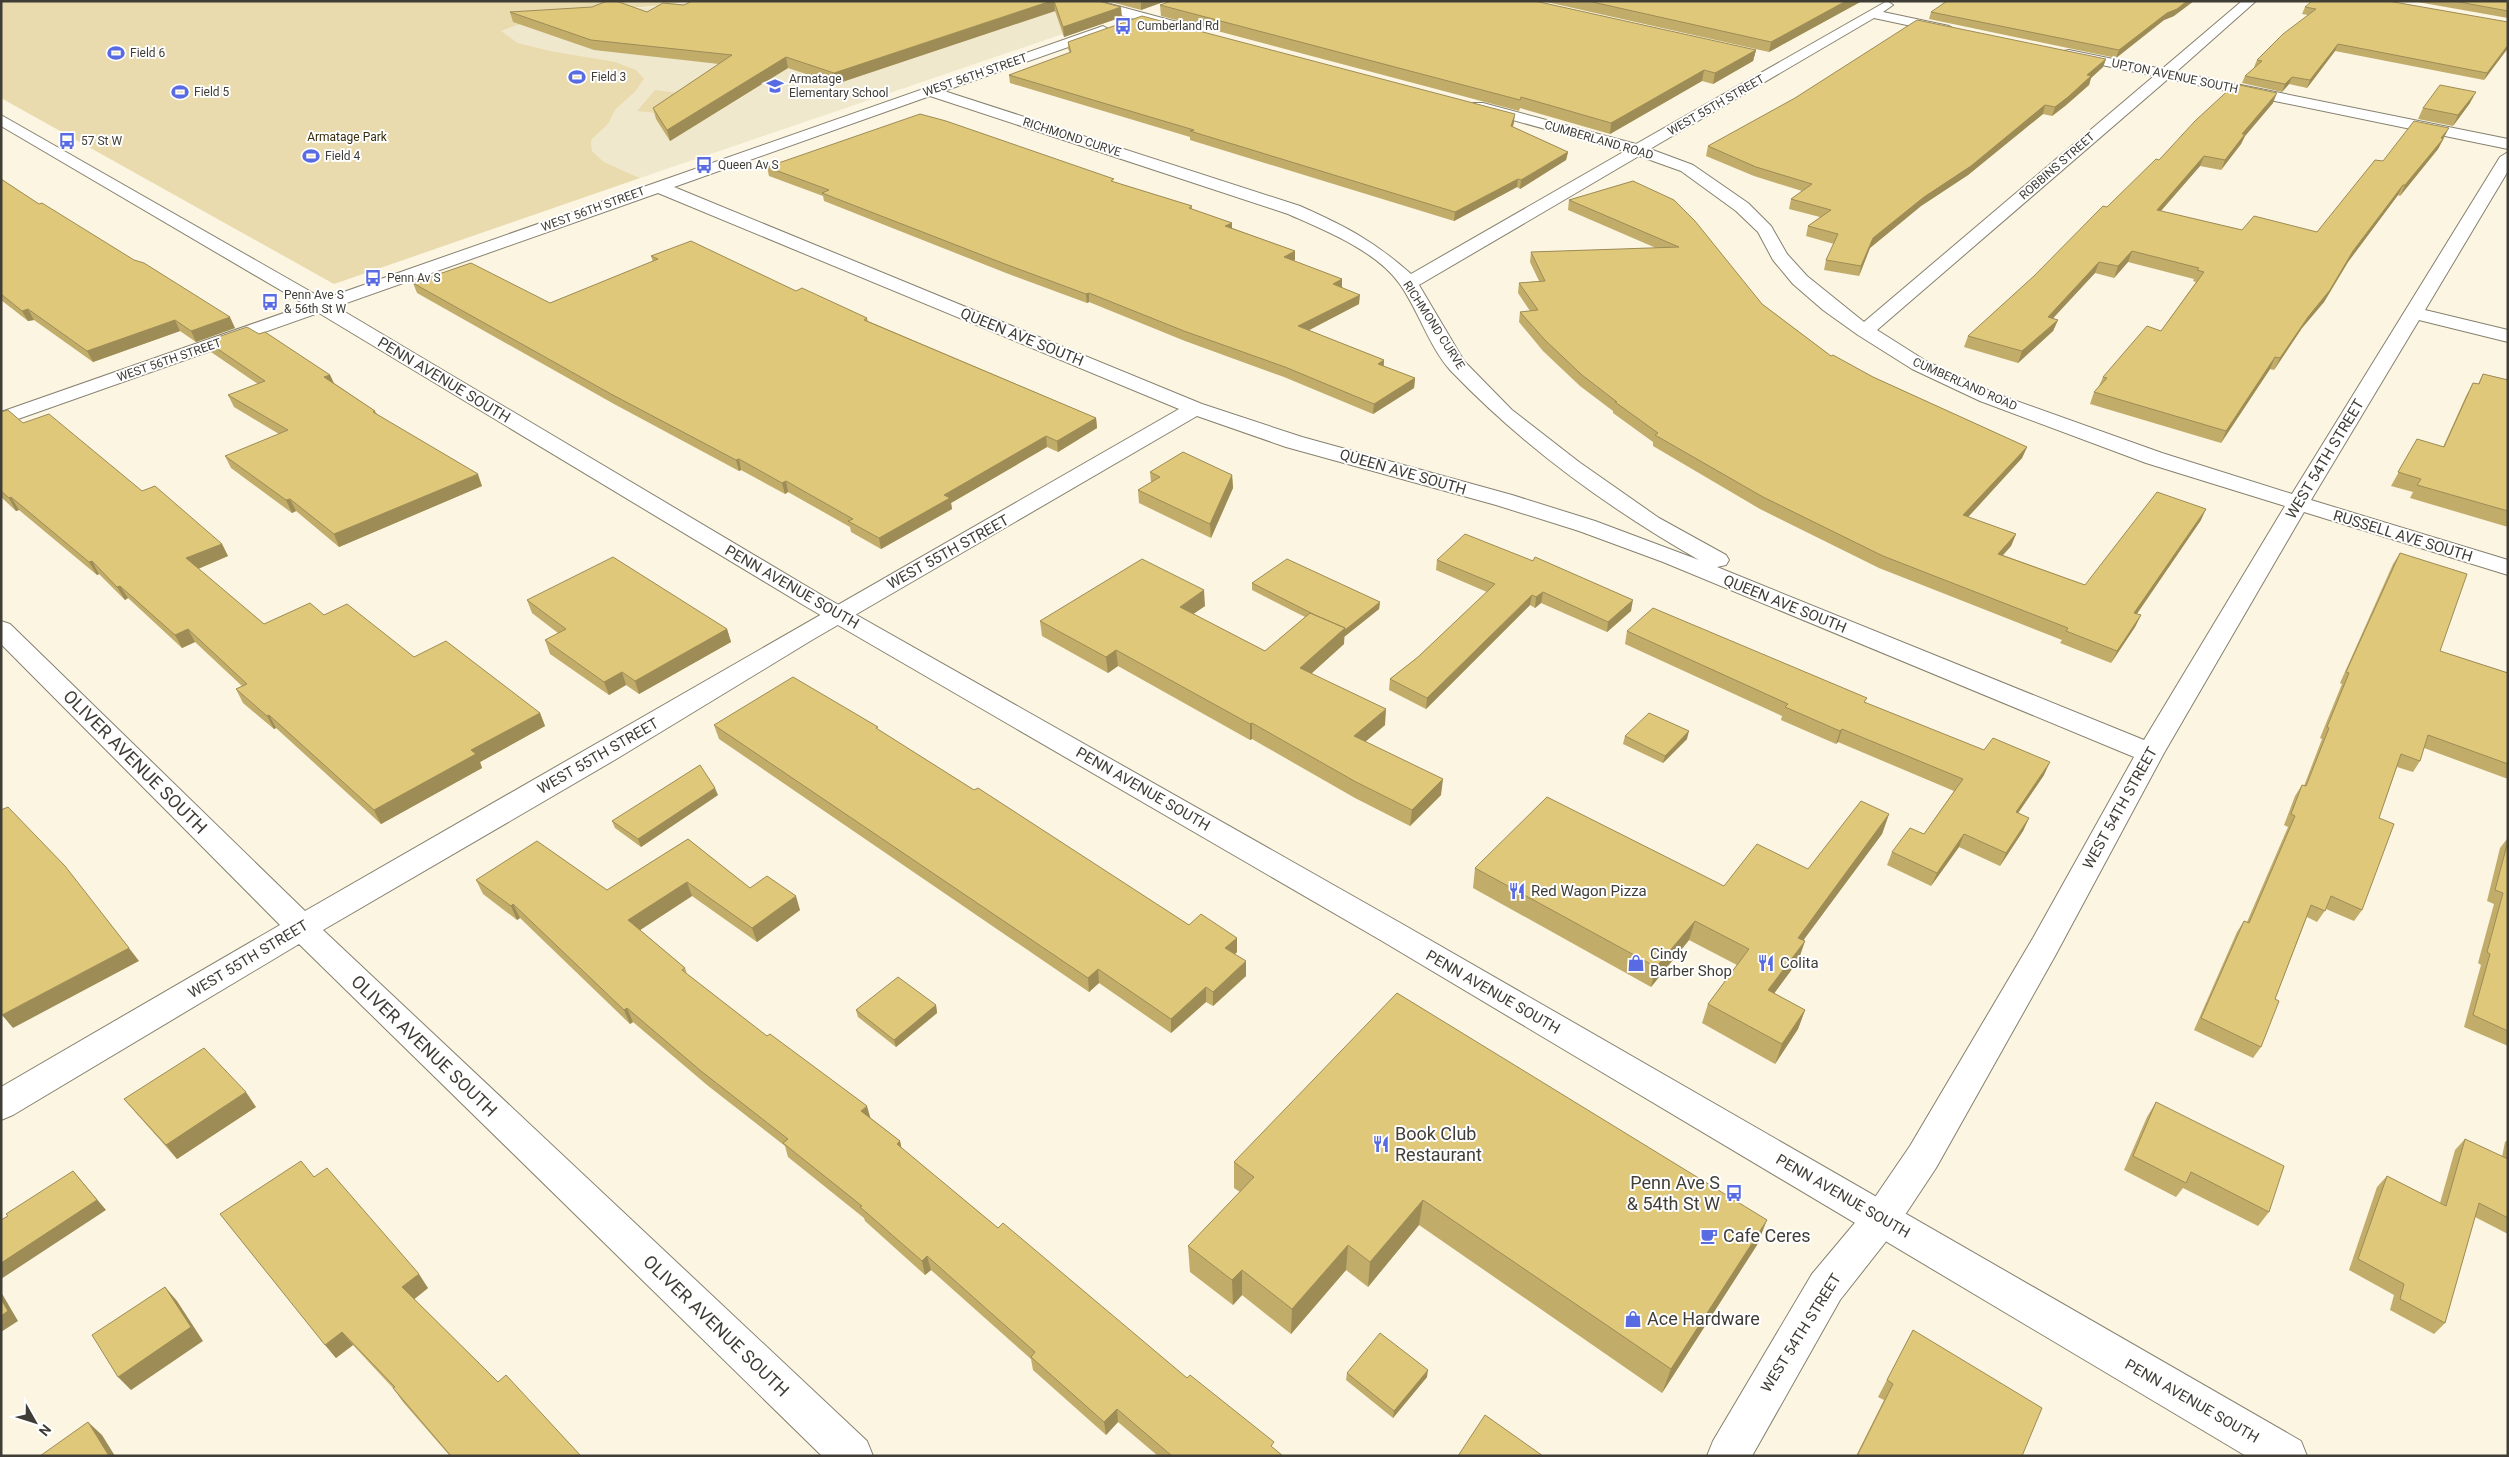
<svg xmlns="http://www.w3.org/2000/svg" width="2509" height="1457" font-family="Roboto,sans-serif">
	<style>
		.built { fill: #f0e8cd }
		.green { fill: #e9dbae }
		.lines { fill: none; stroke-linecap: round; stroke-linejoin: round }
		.minor-casing { stroke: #86816f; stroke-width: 2 }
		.major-casing { stroke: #86816f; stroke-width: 2 }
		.minor { fill: #fff; fill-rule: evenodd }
		.major { fill: #fff; fill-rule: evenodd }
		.wall { fill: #c1ac6a }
		.shaded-wall { fill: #9d8c56 }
		.building { fill: #e0c87b; stroke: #9d8c56 }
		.labels { text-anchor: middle; stroke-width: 4; stroke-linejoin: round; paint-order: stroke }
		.far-poi-label { font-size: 12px; fill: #3f3d35; stroke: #fff; text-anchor: start }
		.far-street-label { font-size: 12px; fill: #3f3d35; stroke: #fff }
		.far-park-label { font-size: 12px; fill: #362c09; stroke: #fff }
		.street-label { font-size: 15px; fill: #3f3d35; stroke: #fff }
		.poi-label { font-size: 15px; fill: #3f3d35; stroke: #fff; text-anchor: start }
		.near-street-label { font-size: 18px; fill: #3f3d35; stroke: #fff }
		.near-poi-label { font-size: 18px; fill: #3f3d35; stroke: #fff; text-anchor: start }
	</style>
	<rect width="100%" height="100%" fill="#fbf5e1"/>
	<path class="built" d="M 687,1 L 1051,1 L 1110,18 L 640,178 L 604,162 L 592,151 L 591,139 L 608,124 L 616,109 L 635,92 L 644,79 L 518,43 L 500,31 L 524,22 L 630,8 L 670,6 Z"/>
	<path class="green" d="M 1,1 L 687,1 C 668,6 649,6 630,8 C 587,12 540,15 501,31 L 518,43 L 550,51 L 615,62 L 636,70 L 644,79 L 635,92 L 616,109 L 608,124 L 591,140 L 592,151 L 604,162 L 640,178 L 334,284 L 1,98 Z
		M 655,90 L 695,95 L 664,114 L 637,111 Z"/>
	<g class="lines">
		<g class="minor-casing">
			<path id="minor" d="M 1077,1 L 1099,1 L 1181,23 L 1183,26 L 1176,30 L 1078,4 Z
				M 1887,1 L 1893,5 L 1883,12 L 1949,26 L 1956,30 L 1949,34 L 1874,18 L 1650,149 L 1693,165 L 1748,203 L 1771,226 L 1787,254 L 1807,276 L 1864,322 L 2154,76 L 2064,57 L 2062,54 L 2064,51 L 2069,50 L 2162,69 L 2242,1 L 2256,1 L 2176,72 L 2508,139 L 2508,149 L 2168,79 L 1877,330 L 1926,361 L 1994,393 L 2162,453 L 2292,494 L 2500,157 L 2508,152 L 2508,171 L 2425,310 L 2508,330 L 2508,342 L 2419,320 L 2311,500 L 2508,560 L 2508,575 L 2304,512 L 2164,753 L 2055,956 L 1936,1168 L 1895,1230 L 1840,1300 L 1752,1456 L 1707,1456 L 1713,1441 L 1812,1274 L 1869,1206 L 1910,1146 L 2033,938 L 2134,757 L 1663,562 L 1579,531 L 1496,505 L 1286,447 L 1197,416 L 812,640 L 618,758 L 323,930 L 867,1441 L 873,1456 L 822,1456 L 299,944 L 13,1115 L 1,1120 L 1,1087 L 280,925 L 1,644 L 1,621 L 10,624 L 305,911 L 1179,409 L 658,193 L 1,425 L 1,412 L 1103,26 L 1110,30 L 1108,33 L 944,91 L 1300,206 C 1345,226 1374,241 1411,274 L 1625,151 L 1473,109 L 1471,106 L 1473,103 L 1483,103 L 1636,144 ZM 930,96 L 1288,214 C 1324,230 1375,250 1399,283 C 1418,309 1429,347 1451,371 C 1524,447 1608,508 1699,560 L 1595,521 L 1512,495 L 1302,437 L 1202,404 L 674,187 ZM 1639,156 L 1681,171 L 1736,211 L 1758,232 L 1773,260 L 1793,284 L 1823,310 L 1858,335 L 1912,369 L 1980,401 L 2146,463 L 2285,506 L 2144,740 L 1717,567 L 1726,565 L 1729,560 L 1726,555 L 1659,518 L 1579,462 L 1512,410 L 1464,361 L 1419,285 Z"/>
		</g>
		<g class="major-casing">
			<path id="major" d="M 1,115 L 313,293 L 823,596 L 1404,925 L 2301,1441 L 2307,1456 L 2246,1456 L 1382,941 L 805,606 L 299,301 L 1,126 Z"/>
		</g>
		<use href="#minor" class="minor"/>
		<use href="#major" class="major"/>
	</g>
	<path class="wall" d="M 1098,1 L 1122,17 L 1064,37 L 1055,11 L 836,84 L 788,68 L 670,141 L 656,119 L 653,108 L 719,64 L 594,50 L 513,22 L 510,12 L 647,12 L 684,5 Z
		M 1107,1 L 1166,1 L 1141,10 Z
		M 1542,1 L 1862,1 L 1769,52 Z
		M 2412,1 L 2508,1 L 2508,18 Z
		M 1160,5 L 1756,50 L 1753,61 L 1713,84 L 1702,81 L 1610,134 L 1520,108 L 1519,111 L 1161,16 Z
		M 2305,7 L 2508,22 L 2508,48 L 2484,80 L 2335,51 L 2307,88 L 2289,84 L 2282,92 L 2242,83 L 2245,76 L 2255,67 L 2254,67 L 2257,60 L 2308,15 L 2302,14 Z
		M 1931,12 L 2174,16 L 2164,20 L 2116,58 L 1929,19 Z
		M 1068,42 L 1514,122 L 1513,127 L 1568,152 L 1566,160 L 1520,189 L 1517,187 L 1454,221 L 1190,140 L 1190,137 L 1010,83 L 1009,75 L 1070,53 L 1068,49 Z
		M 2106,59 L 2103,67 L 2091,78 L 2089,85 L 2065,106 L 2052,116 L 2043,114 L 1968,175 L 1921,206 L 1870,248 L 1859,276 L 1824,270 L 1826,260 L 1834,244 L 1806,236 L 1808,226 L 1820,217 L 1789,209 L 1791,199 L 1802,191 L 1754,176 L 1706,156 L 1708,146 Z
		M 2273,103 L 2245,136 L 2241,144 L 2221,170 L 2200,166 L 2161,211 L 2242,230 L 2317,232 L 2383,161 L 2444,138 L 2438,149 L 2400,196 L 2398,195 L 2348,262 L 2324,302 L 2302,328 L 2274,370 L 2270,369 L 2221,443 L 2090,404 L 2094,392 L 2099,386 L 2103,377 L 2161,331 L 2196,282 L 2193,281 L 2194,279 L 2128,262 L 2114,278 L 2095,273 L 2053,318 L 2058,320 L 2053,331 L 2018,363 L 1964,347 L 1968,336 L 2034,276 L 2159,160 Z
		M 2470,103 L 2453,126 L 2418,119 L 2423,108 Z
		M 767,167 L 1114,182 L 1192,206 L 1192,209 L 1232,223 L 1232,228 L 1295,251 L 1294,261 L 1342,279 L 1342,287 L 1359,304 L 1308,330 L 1384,360 L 1384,366 L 1415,378 L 1414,388 L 1373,414 L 1284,377 L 1185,341 L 1089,302 L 1087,303 L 1006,273 L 824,201 L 823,196 L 769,176 Z
		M 1,179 L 39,204 L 235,328 L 196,342 L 180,331 L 93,362 L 34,320 L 28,321 L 1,300 Z
		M 1633,181 L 1762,304 L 1831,356 L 1873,377 L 2027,447 L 2022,458 L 1968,517 L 2016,534 L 2011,546 L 2003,555 L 2085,585 L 2201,520 L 2137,614 L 2141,615 L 2135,627 L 2111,663 L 2060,643 L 2062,640 L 1879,568 L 1760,509 L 1653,446 L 1653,442 L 1613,413 L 1613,411 L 1580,386 L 1543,351 L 1519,322 L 1520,312 L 1530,311 L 1518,293 L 1519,283 L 1539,281 L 1530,262 L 1531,252 L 1656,248 L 1568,210 L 1569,200 Z
		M 651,256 L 796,291 L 867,318 L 868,321 L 1096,418 L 1097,428 L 1058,452 L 1047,447 L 951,503 L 952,509 L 881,549 L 851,532 L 850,527 L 788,492 L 785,494 L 741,470 L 739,471 L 614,404 L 417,293 L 413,283 L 550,303 L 653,262 Z
		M 206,341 L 330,375 L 334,383 L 375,411 L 377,414 L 482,486 L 339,547 L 296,511 L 292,513 L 231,468 L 225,456 L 279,434 L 234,407 L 228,395 L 258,384 L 211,352 Z
		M 2483,374 L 2508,380 L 2508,527 L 2410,498 L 2413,492 L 2391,486 L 2417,439 L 2443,447 L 2466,396 L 2473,383 L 2478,384 Z
		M 1,412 L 23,423 L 142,491 L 222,544 L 228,556 L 198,569 L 264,624 L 324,615 L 414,657 L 540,713 L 545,726 L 480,762 L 482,768 L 381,824 L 276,728 L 274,729 L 243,703 L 236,689 L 242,686 L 195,642 L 182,648 L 128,598 L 125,600 L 99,574 L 97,575 L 19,510 L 16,511 L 1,497 Z
		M 1150,472 L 1232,475 L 1233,488 L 1211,538 L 1139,503 L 1138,490 L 1151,482 Z
		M 2400,553 L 2440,651 L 2508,673 L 2508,779 L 2424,748 L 2420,761 L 2413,772 L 2397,767 L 2379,818 L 2362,910 L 2354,921 L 2326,909 L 2317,922 L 2307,917 L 2275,999 L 2261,1047 L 2253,1058 L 2194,1030 L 2237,932 L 2244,921 L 2247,922 L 2288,827 L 2284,825 L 2295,796 L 2302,785 L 2304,786 L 2322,739 L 2320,738 L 2342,684 L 2340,683 L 2393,564 Z
		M 1437,560 L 1631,611 L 1607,632 L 1541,603 L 1535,608 L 1530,605 L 1426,709 L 1389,690 L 1390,679 L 1418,657 L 1487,592 L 1436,570 Z
		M 1252,583 L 1380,602 L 1379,609 L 1344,637 L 1344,644 L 1311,673 L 1385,725 L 1365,742 L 1441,795 L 1410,826 L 1355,798 L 1252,739 L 1250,740 L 1118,666 L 1108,673 L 1042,636 L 1040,621 L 1205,606 L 1193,614 L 1265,651 L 1305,617 L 1252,590 Z
		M 527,600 L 727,629 L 731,642 L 639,694 L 626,685 L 609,695 L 550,654 L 545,640 L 558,633 L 532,613 Z
		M 1627,631 L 1866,703 L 2044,775 L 2018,813 L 2029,818 L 2023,831 L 2000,866 L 1959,847 L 1931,886 L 1887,865 L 1892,852 L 1924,834 L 1954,791 L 1838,742 L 1836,744 L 1781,720 L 1782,716 L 1625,644 Z
		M 714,725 L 878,730 L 1189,925 L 1237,938 L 1237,952 L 1235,954 L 1246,976 L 1213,1006 L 1206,1002 L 1171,1033 L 1099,983 L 1089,992 L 719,739 Z
		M 1625,736 L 1687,739 L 1663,763 L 1623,744 Z
		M 718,795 L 641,847 L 615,828 L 612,821 Z
		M 1889,814 L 1882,834 L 1803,940 L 1805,941 L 1798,961 L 1774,993 L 1805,1010 L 1798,1029 L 1775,1064 L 1702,1023 L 1708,1004 L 1737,965 L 1689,940 L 1651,987 L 1473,888 L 1475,868 L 1724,886 L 1808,869 Z
		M 2508,837 L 2508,1046 L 2464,1027 L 2481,965 L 2478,963 L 2494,904 L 2487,901 L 2500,848 L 2507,839 Z
		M 688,839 L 750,888 L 800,910 L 757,942 L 692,896 L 640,930 L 685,968 L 687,974 L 900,1141 L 901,1148 L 998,1228 L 1187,1378 L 1283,1456 L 1158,1456 L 1118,1422 L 1106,1435 L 1033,1370 L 1031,1359 L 931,1270 L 925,1275 L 865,1221 L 864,1218 L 788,1157 L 785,1146 L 707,1085 L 633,1022 L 630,1024 L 520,918 L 517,920 L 483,894 L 476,880 L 607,890 Z
		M 936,1005 L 937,1013 L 896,1047 L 858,1017 L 856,1010 Z
		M 124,1099 L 256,1107 L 177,1159 L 136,1113 Z
		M 2156,1102 L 2269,1212 L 2258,1226 L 2183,1188 L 2176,1197 L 2124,1170 L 2147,1117 Z
		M 2465,1139 L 2502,1157 L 2505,1142 L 2508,1140 L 2508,1234 L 2475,1217 L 2445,1323 L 2434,1334 L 2390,1310 L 2394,1295 L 2349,1270 L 2377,1187 L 2387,1176 L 2440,1203 L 2455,1150 Z
		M 1234,1162 L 1757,1245 L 1662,1393 L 1419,1225 L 1368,1287 L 1346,1270 L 1291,1334 L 1242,1295 L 1233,1305 L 1190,1272 L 1188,1246 L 1240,1192 L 1234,1188 Z
		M 314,1177 L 428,1288 L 414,1299 L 498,1382 L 581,1456 L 450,1456 L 403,1402 L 393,1388 L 353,1345 L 336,1358 L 220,1214 Z
		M 1913,1330 L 2022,1456 L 1856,1456 L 1884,1400 L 1878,1397 Z
		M 1347,1373 L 1427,1377 L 1393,1418 L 1346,1380 Z"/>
	<path class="shaded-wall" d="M 1051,1 L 1054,1 L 1055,11 L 836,84 L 834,73 Z
		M 1141,1 L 1166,1 L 1141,10 Z
		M 1846,1 L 1862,1 L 1769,52 L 1771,42 Z
		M 2187,1 L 2194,1 L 2174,16 L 2164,20 L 2116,58 L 2119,50 L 2167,13 Z
		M 1121,7 L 1122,17 L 1064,37 L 1063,27 Z
		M 2338,44 L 2335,51 L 2307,88 L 2310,80 Z
		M 2508,45 L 2508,48 L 2484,80 L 2487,73 Z
		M 1756,50 L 1753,61 L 1713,84 L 1715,73 Z
		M 786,57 L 788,68 L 670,141 L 667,130 Z
		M 2106,59 L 2103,67 L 2091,78 L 2089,85 L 2065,106 L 2052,116 L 2055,107 L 2087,75 Z
		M 1704,70 L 1702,81 L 1610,134 L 1611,123 Z
		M 2292,77 L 2289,84 L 2282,92 L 2285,84 Z
		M 2476,92 L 2470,103 L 2453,126 L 2458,115 Z
		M 2277,93 L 2273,103 L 2245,136 L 2241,144 L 2221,170 L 2225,160 L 2242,134 Z
		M 2045,105 L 2043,114 L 1968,175 L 1921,206 L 1870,248 L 1859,276 L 1861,266 L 1873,238 L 1924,197 Z
		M 1515,114 L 1514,122 L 1510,134 L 1511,126 Z
		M 2449,128 L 2438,149 L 2400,196 L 2405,185 Z
		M 1568,152 L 1566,160 L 1520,189 L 1521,180 Z
		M 2204,156 L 2200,166 L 2152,221 L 2157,210 Z
		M 1518,179 L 1517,187 L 1454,221 L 1455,212 Z
		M 2403,185 L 2398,195 L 2348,262 L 2324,302 L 2302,328 L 2274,370 L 2280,358 L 2308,317 L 2353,251 Z
		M 1232,223 L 1232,231 L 1225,226 Z
		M 1295,251 L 1295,260 L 1284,266 L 1284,257 Z
		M 2132,251 L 2128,262 L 2114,278 L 2118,266 Z
		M 2099,262 L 2095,273 L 2044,328 L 2048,317 Z
		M 1342,279 L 1342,288 L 1333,284 Z
		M 1089,293 L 1089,302 L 1087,303 L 1086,294 Z
		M 1360,295 L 1359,304 L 1298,336 L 1298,326 Z
		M 28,309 L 34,320 L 28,321 L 22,311 Z
		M 230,317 L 235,328 L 196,342 L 191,331 Z
		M 175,320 L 180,331 L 93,362 L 87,351 Z
		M 2058,320 L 2053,331 L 2018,363 L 2022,351 Z
		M 2275,357 L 2270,369 L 2221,443 L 2226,431 Z
		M 1384,360 L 1383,370 L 1378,364 Z
		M 330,375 L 335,386 L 324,377 Z
		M 1415,378 L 1414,388 L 1373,414 L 1374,404 Z
		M 1096,418 L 1097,428 L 1058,452 L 1057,441 Z
		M 1046,436 L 1047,447 L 951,503 L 952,509 L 881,549 L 879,538 L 944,495 Z
		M 2027,447 L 2022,458 L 1959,527 L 1963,515 Z
		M 739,459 L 741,470 L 739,471 L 736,460 Z
		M 478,474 L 482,486 L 339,547 L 334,534 Z
		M 1232,475 L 1233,488 L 1211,538 L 1210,524 Z
		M 786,481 L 788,492 L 785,494 L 782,483 Z
		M 11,497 L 19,510 L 16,511 L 9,498 Z
		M 290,499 L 296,511 L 292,513 L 286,500 Z
		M 2206,509 L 2201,520 L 2129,625 L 2134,613 Z
		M 2016,534 L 2011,546 L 1994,565 L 1998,554 Z
		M 222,544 L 228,556 L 193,571 L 186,558 Z
		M 92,561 L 99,574 L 97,575 L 89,562 Z
		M 120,586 L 128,598 L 125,600 L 117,587 Z
		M 1204,590 L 1205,606 L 1180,623 L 1180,607 Z
		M 1543,592 L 1541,603 L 1535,608 L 1536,597 Z
		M 1532,595 L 1530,605 L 1426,709 L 1427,698 Z
		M 1633,600 L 1631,611 L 1607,632 L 1608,622 Z
		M 1380,602 L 1379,609 L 1344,637 L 1345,630 Z
		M 2141,615 L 2135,627 L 2111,663 L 2117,651 Z
		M 1345,628 L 1344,644 L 1300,684 L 1300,668 Z
		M 188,629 L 195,642 L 182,648 L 175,635 Z
		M 727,629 L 731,642 L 639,694 L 635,681 Z
		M 1116,650 L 1118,666 L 1108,673 L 1106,657 Z
		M 622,672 L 626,685 L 609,695 L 604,682 Z
		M 1386,709 L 1385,725 L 1353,752 L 1354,736 Z
		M 540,713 L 545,726 L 480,762 L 482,768 L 381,824 L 374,810 L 471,750 Z
		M 269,715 L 276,728 L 274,729 L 267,716 Z
		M 1252,723 L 1252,739 L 1250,740 L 1250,724 Z
		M 1842,729 L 1838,742 L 1836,744 L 1840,731 Z
		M 1689,731 L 1687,739 L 1663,763 L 1665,756 Z
		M 2050,762 L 2044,775 L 2010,825 L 2016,812 Z
		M 1443,779 L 1441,795 L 1410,826 L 1412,810 Z
		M 715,788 L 718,795 L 641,847 L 638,839 Z
		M 1889,814 L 1882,834 L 1791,957 L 1798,938 Z
		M 2029,818 L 2023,831 L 2000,866 L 2006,853 Z
		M 1964,834 L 1959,847 L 1931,886 L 1937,873 Z
		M 687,882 L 692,896 L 634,934 L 628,920 Z
		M 796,896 L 800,910 L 757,942 L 752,928 Z
		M 513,904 L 520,918 L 517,920 L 511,906 Z
		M 1695,921 L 1689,940 L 1651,987 L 1656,967 Z
		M 1237,938 L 1237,952 L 1225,963 L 1225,948 Z
		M 1805,941 L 1798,961 L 1762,1010 L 1768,990 Z
		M 129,948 L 139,961 L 13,1028 L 2,1015 Z
		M 1246,961 L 1246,976 L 1213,1006 L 1213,992 Z
		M 1098,969 L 1099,983 L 1089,992 L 1088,978 Z
		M 1206,987 L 1206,1002 L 1171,1033 L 1171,1019 Z
		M 936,1005 L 937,1013 L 896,1047 L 894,1040 Z
		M 627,1008 L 633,1022 L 630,1024 L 624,1010 Z
		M 1805,1010 L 1798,1029 L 1775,1064 L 1782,1044 Z
		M 246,1092 L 256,1107 L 177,1159 L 166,1145 Z
		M 867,1106 L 871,1120 L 861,1111 Z
		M 900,1141 L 903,1155 L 897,1144 Z
		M 73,1171 L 106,1210 L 1,1279 L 1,1263 Z
		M 1423,1200 L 1419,1225 L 1368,1287 L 1370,1262 Z
		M 1767,1220 L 1757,1245 L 1662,1393 L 1671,1369 Z
		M 1348,1245 L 1346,1270 L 1291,1334 L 1292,1309 Z
		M 927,1256 L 931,1270 L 925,1275 L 922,1261 Z
		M 1242,1270 L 1242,1295 L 1233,1305 L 1232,1280 Z
		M 419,1274 L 428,1288 L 412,1301 L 402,1287 Z
		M 165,1287 L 177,1301 L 203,1341 L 131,1390 L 118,1377 Z
		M 1,1292 L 18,1321 L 1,1332 Z
		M 342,1332 L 353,1345 L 336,1358 L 325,1345 Z
		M 1428,1370 L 1427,1377 L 1393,1418 L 1394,1411 Z
		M 1117,1409 L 1118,1422 L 1106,1435 L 1104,1422 Z
		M 88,1422 L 102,1435 L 115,1456 L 109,1456 Z"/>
	<path class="building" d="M 607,1 L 616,1 L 647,12 L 663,3 L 684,5 L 692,1 L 1051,1 L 834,73 L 786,57 L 667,130 L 653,108 L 732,55 L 591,40 L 510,12 L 592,7 Z
		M 1054,1 L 1098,1 L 1121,7 L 1063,27 Z
		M 1171,1 L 1535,1 L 1756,50 L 1715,73 L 1704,70 L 1611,123 L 1521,97 L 1520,100 L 1160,5 Z
		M 1588,1 L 1846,1 L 1771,42 Z
		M 1947,1 L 2187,1 L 2177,9 L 2167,13 L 2119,50 L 1931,12 Z
		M 2312,1 L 2388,1 L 2508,22 L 2508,45 L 2487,73 L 2338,44 L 2310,80 L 2292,77 L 2285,84 L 2245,76 L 2262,61 L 2257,60 L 2283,34 L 2316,9 L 2305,7 Z
		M 2454,1 L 2508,1 L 2508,11 Z
		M 1142,16 L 1515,114 L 1511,126 L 1568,152 L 1521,180 L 1518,179 L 1455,212 L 1190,131 L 1194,130 L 1009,75 L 1071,52 L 1068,42 Z
		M 1917,20 L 2106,59 L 2087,75 L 2091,76 L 2068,97 L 2055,107 L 2045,105 L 1971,166 L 1924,197 L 1873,238 L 1861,266 L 1826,260 L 1838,234 L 1808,226 L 1831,210 L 1791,199 L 1812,184 L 1756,167 L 1708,146 L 1795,98 Z
		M 2235,84 L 2277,93 L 2242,134 L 2245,134 L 2225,160 L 2204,156 L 2157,210 L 2242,230 L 2254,216 L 2317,232 L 2375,160 L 2383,161 L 2414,121 L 2449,128 L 2441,138 L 2443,139 L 2405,185 L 2403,185 L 2353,251 L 2330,290 L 2308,317 L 2280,358 L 2275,357 L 2226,431 L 2094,392 L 2107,378 L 2103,377 L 2147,326 L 2161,331 L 2204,272 L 2197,270 L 2199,268 L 2132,251 L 2118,266 L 2099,262 L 2048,317 L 2058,320 L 2022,351 L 1968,336 L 2034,276 L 2103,206 L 2107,207 L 2156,159 L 2159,160 L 2195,121 Z
		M 2440,85 L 2476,92 L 2458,115 L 2423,108 Z
		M 920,114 L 946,121 L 1114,179 L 1111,181 L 1192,206 L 1189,208 L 1232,223 L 1225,226 L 1295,251 L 1284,257 L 1342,279 L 1333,284 L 1360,295 L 1298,326 L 1384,360 L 1378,364 L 1415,378 L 1374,404 L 1285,367 L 1184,331 L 1089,293 L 1086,294 L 1005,264 L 822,193 L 829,190 L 767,167 Z
		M 1,179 L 39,204 L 42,203 L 134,260 L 144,263 L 230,317 L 191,331 L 175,320 L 87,351 L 28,309 L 22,311 L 1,294 Z
		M 1633,181 L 1674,200 L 1695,221 L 1762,304 L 1831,356 L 1833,355 L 1873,377 L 2027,447 L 1963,515 L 2016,534 L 1998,554 L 2085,585 L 2157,492 L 2206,509 L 2134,613 L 2141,615 L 2117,651 L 2066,631 L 2068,628 L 1883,556 L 1763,497 L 1655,435 L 1658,433 L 1615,402 L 1617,402 L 1582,375 L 1545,340 L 1520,312 L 1538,310 L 1519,283 L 1545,281 L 1531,252 L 1679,247 L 1569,200 Z
		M 691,241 L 796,291 L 802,288 L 867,318 L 864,320 L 1096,418 L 1057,441 L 1046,436 L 944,495 L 950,498 L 879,538 L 848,521 L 853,519 L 786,481 L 782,483 L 739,459 L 736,460 L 611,394 L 413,283 L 471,263 L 550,303 L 658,259 L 651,256 Z
		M 247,327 L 259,334 L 265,332 L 330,375 L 324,377 L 375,411 L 373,412 L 478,474 L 334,534 L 290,499 L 286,500 L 225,456 L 288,430 L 228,395 L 265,381 L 206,341 Z
		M 2483,374 L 2508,380 L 2508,511 L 2417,485 L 2421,479 L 2398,472 L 2417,439 L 2444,447 L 2473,383 L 2479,384 Z
		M 8,410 L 23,423 L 49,414 L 142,491 L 155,486 L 222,544 L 186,558 L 264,624 L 310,603 L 324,615 L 347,604 L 414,657 L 446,641 L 540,713 L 471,750 L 476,754 L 374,810 L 269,715 L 267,716 L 236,689 L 247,684 L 188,629 L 175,635 L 120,586 L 117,587 L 92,561 L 89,562 L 11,497 L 9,498 L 1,491 L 1,412 Z
		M 1183,452 L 1232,475 L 1210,524 L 1138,490 L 1160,477 L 1150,472 Z
		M 1465,534 L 1533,561 L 1535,557 L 1633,600 L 1608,622 L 1543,592 L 1536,597 L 1532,595 L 1427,698 L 1390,679 L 1418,657 L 1495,584 L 1437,560 Z
		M 2400,553 L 2467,574 L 2440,651 L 2508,673 L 2508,764 L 2428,735 L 2420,761 L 2401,754 L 2379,818 L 2394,824 L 2362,910 L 2331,896 L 2325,911 L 2311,905 L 2275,999 L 2279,1001 L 2261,1047 L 2201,1018 L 2244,921 L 2249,923 L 2295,816 L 2291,814 L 2302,785 L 2306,786 L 2329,728 L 2327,727 L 2349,673 L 2346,672 Z
		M 613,557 L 727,629 L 635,681 L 622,672 L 604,682 L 545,640 L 566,629 L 527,600 Z
		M 1142,559 L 1204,590 L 1180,607 L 1265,651 L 1310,613 L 1345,628 L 1300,668 L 1386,709 L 1354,736 L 1443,779 L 1412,810 L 1356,782 L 1252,723 L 1250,724 L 1116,650 L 1106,657 L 1040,621 Z
		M 1287,559 L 1380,602 L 1345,630 L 1345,628 L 1315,615 L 1252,583 Z
		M 1653,608 L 1867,698 L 1864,702 L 1984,750 L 1993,738 L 2050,762 L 2016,812 L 2029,818 L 2006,853 L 1964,834 L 1937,873 L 1892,852 L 1910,828 L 1924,834 L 1963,779 L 1842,729 L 1840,731 L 1785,707 L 1788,704 L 1627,631 Z
		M 793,677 L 878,727 L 876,728 L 974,790 L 978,788 L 1189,925 L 1201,914 L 1237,938 L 1225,948 L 1246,961 L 1213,992 L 1206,987 L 1171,1019 L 1098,969 L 1088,978 L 714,725 Z
		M 1649,713 L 1689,731 L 1665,756 L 1625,736 Z
		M 700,765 L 715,788 L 638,839 L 612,821 Z
		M 1547,797 L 1724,886 L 1757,844 L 1808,869 L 1861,801 L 1889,814 L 1798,938 L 1805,941 L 1768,990 L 1805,1010 L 1782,1044 L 1708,1004 L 1749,949 L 1695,921 L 1656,967 L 1475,868 Z
		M 8,807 L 65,866 L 129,948 L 2,1015 L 1,1014 L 1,810 Z
		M 688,839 L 750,888 L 767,876 L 796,896 L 752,928 L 687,882 L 628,920 L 685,968 L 682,970 L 767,1036 L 770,1034 L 867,1106 L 861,1111 L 900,1141 L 897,1144 L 998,1228 L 1003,1223 L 1187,1378 L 1190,1375 L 1274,1442 L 1271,1446 L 1283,1456 L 1172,1456 L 1117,1409 L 1104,1422 L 1031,1357 L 1035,1352 L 927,1256 L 922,1261 L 860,1207 L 862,1206 L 783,1143 L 788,1139 L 701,1071 L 627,1008 L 624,1010 L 513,904 L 511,906 L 476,880 L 537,841 L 607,890 Z
		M 2508,841 L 2508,1031 L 2473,1015 L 2490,954 L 2487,952 L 2503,893 L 2495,890 Z
		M 898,977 L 936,1005 L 894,1040 L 856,1010 Z
		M 1397,993 L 1767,1220 L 1671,1369 L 1423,1200 L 1370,1262 L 1348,1245 L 1292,1309 L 1242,1270 L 1232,1280 L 1188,1246 L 1254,1177 L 1234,1162 Z
		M 204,1048 L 246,1092 L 166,1145 L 124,1099 Z
		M 2156,1102 L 2284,1166 L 2269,1212 L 2191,1172 L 2186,1183 L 2133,1156 Z
		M 2465,1139 L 2508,1159 L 2508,1218 L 2479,1203 L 2445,1323 L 2400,1299 L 2404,1284 L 2358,1259 L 2387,1176 L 2446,1206 Z
		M 301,1161 L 314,1177 L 327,1168 L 419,1274 L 402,1287 L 498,1382 L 506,1375 L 581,1456 L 451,1456 L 393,1388 L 395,1387 L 342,1332 L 325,1345 L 220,1214 Z
		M 73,1171 L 97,1200 L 1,1263 L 1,1220 L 8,1216 L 6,1214 Z
		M 165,1287 L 191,1327 L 118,1377 L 92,1335 Z
		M 1,1299 L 8,1311 L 1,1316 Z
		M 1913,1330 L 2042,1408 L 2022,1456 L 1857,1456 L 1893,1384 L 1887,1380 Z
		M 1380,1333 L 1428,1370 L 1394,1411 L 1347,1373 Z
		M 1485,1415 L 1543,1456 L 1458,1456 Z
		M 88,1422 L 109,1456 L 40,1456 Z"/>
	<defs>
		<g id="bus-bare" transform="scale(1.35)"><path d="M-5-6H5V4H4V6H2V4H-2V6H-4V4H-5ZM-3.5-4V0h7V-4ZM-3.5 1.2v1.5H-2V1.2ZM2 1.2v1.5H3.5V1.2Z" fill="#586be2" stroke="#fff" stroke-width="2.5" paint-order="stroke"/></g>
		<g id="stadium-bare" transform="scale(1.35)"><path d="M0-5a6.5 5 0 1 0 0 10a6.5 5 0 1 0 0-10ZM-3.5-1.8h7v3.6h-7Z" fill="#586be2" stroke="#fff" stroke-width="2.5" paint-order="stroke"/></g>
		<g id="school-bare" transform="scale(1.35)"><path d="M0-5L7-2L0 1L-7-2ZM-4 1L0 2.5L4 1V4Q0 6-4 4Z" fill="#586be2" stroke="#fff" stroke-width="2.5" paint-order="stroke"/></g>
		<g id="restaurant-bare" transform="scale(1.35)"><path d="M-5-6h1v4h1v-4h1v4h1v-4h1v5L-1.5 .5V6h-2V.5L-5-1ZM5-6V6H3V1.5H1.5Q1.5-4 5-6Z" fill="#586be2" stroke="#fff" stroke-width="2.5" paint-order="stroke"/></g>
		<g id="shop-bare" transform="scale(1.35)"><path d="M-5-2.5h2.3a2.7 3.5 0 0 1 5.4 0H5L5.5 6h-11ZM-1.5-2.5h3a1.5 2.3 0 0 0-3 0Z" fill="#586be2" stroke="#fff" stroke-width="2.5" paint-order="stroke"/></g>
		<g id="cafe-bare" transform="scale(1.35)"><path d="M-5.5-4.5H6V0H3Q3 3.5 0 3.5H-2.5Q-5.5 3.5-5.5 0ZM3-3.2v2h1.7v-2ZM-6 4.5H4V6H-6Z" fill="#586be2" stroke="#fff" stroke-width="2.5" paint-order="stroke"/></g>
	</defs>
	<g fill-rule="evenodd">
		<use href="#bus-bare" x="1123" y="26"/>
		<use href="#stadium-bare" x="116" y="53"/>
		<use href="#stadium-bare" x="577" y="77"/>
		<use href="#school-bare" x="775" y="86"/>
		<use href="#stadium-bare" x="180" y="92"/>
		<use href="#bus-bare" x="67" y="141"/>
		<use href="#stadium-bare" x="311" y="156"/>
		<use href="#bus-bare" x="704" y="165"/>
		<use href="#bus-bare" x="373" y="278"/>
		<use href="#bus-bare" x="270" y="302"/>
		<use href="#restaurant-bare" x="1517" y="891"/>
		<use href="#shop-bare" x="1636" y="963"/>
		<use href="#restaurant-bare" x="1766" y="963"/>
		<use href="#restaurant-bare" x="1381" y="1144"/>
		<use href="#bus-bare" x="1734" y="1193"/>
		<use href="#cafe-bare" x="1709" y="1236"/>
		<use href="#shop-bare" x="1633" y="1319"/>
	</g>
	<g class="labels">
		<g class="far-poi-label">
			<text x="1137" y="30">Cumberland Rd</text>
			<text x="130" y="57">Field 6</text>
			<text x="591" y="81">Field 3</text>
			<text x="789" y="83">Armatage<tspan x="789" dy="14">Elementary School</tspan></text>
			<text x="194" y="96">Field 5</text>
			<text x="81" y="145">57 St W</text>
			<text x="325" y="160">Field 4</text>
			<text x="718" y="169">Queen Av S</text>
			<text x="387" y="282">Penn Av S</text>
			<text x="284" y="299">Penn Ave S<tspan x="284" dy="14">&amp; 56th St W</tspan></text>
		</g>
		<g class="far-street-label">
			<text transform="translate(975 75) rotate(-19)" y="4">WEST 56TH STREET</text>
			<text transform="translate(2175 76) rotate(12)" y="4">UPTON AVENUE SOUTH</text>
			<text transform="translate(1716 105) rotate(-30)" y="4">WEST 55TH STREET</text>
			<text transform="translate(1072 137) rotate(18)" y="4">RICHMOND CURVE</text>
			<text transform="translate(1599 140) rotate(16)" y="4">CUMBERLAND ROAD</text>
			<text transform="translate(2057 166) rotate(-41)" y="4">ROBBINS STREET</text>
			<text transform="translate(593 209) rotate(-20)" y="4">WEST 56TH STREET</text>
			<text transform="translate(1434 325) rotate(57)" y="4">RICHMOND CURVE</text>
			<text transform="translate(169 360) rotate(-19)" y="4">WEST 56TH STREET</text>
			<text transform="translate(1965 384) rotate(24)" y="4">CUMBERLAND ROAD</text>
		</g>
		<g class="far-park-label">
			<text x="347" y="141">Armatage Park</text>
		</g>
		<g class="street-label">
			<text transform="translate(1022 337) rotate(22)" y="5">QUEEN AVE SOUTH</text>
			<text transform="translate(444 380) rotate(31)" y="5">PENN AVENUE SOUTH</text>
			<text transform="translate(2325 459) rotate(-59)" y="5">WEST 54TH STREET</text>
			<text transform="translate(1403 472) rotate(16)" y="5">QUEEN AVE SOUTH</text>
			<text transform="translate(2403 536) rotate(17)" y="5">RUSSELL AVE SOUTH</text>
			<text transform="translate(948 552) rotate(-29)" y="5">WEST 55TH STREET</text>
			<text transform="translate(792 587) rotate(30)" y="5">PENN AVENUE SOUTH</text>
			<text transform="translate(1785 604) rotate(22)" y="5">QUEEN AVE SOUTH</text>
			<text transform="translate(598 756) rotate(-30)" y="5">WEST 55TH STREET</text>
			<text transform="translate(1143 789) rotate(30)" y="5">PENN AVENUE SOUTH</text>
			<text transform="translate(2120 808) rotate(-61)" y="5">WEST 54TH STREET</text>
			<text transform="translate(248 959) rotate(-31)" y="5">WEST 55TH STREET</text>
			<text transform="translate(1493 992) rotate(30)" y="5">PENN AVENUE SOUTH</text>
			<text transform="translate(1843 1196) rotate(30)" y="5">PENN AVENUE SOUTH</text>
			<text transform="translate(1801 1333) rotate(-58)" y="5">WEST 54TH STREET</text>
			<text transform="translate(2192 1401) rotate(30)" y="5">PENN AVENUE SOUTH</text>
		</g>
		<g class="poi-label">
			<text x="1531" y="896">Red Wagon Pizza</text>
			<text x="1650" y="959">Cindy<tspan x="1650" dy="17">Barber Shop</tspan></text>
			<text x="1780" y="968">Colita</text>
		</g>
		<g class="near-street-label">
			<text transform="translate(135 762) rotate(45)" y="6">OLIVER AVENUE SOUTH</text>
			<text transform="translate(424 1046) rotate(44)" y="6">OLIVER AVENUE SOUTH</text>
			<text transform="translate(716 1326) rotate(44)" y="6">OLIVER AVENUE SOUTH</text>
		</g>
		<g class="near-poi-label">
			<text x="1395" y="1140">Book Club<tspan x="1395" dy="21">Restaurant</tspan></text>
			<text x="1720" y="1189" text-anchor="end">Penn Ave S<tspan x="1720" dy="21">&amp; 54th St W</tspan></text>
			<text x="1723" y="1242">Cafe Ceres</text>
			<text x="1647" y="1325">Ace Hardware</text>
		</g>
	</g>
	<rect width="2509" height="1457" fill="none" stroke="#3f3d35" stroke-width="5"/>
	<g transform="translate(35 1422) rotate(129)" stroke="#ffffff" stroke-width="4" paint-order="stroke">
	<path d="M0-4L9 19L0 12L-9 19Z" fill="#3f3d35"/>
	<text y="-8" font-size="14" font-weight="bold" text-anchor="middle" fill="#3f3d35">N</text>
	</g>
</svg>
